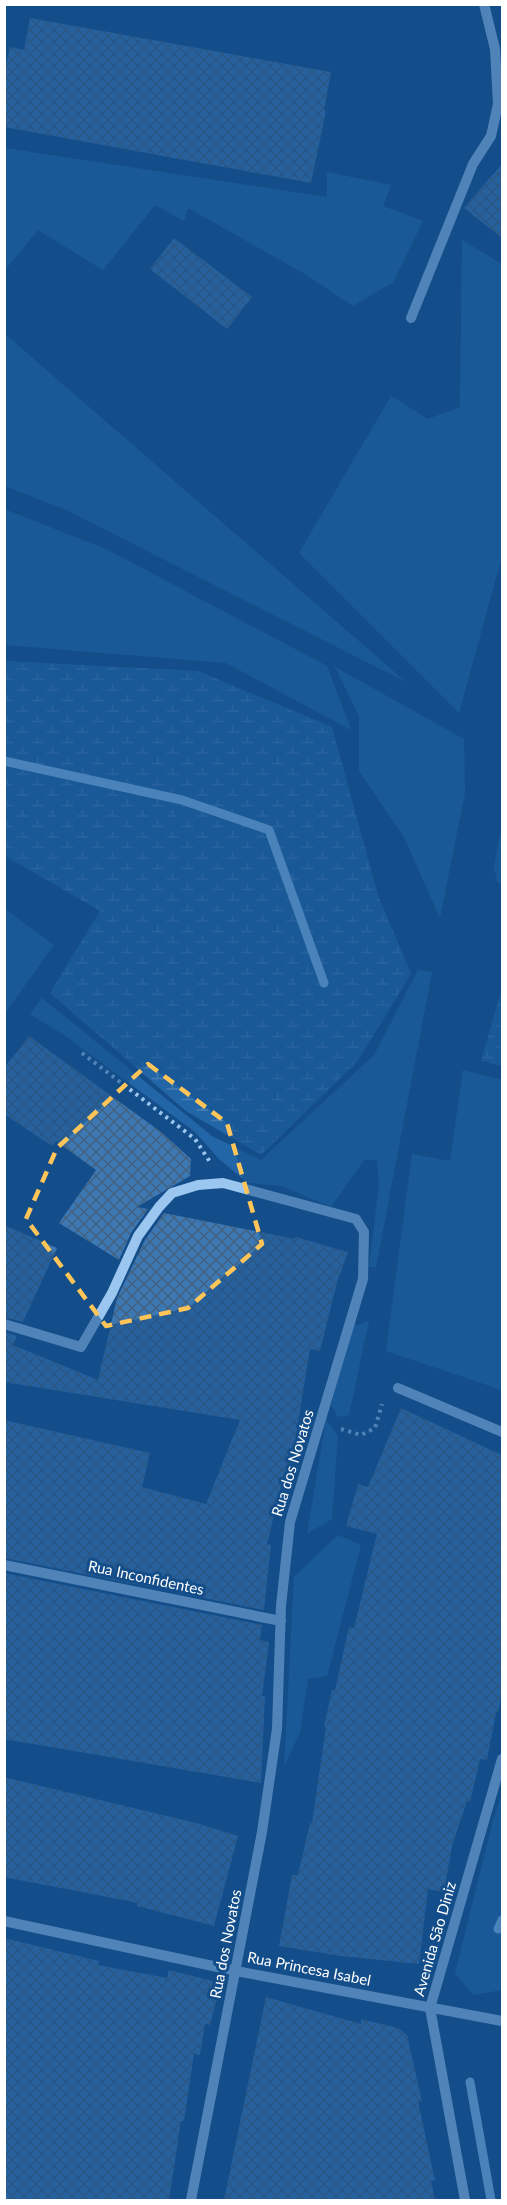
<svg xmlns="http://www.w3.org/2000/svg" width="507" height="2205" font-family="Lato,sans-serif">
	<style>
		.green { fill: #2366a7 }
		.wetland { fill: url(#wetland-marsh) }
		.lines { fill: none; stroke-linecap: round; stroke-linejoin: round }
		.stream { stroke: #8cc2f3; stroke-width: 9 }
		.building { fill: url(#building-cross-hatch) }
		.path { stroke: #9ac6f0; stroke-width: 4; stroke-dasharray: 3 4.5; stroke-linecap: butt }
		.minor { stroke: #9ac6f0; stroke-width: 10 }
		.marked { fill: none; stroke: #ffc559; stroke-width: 4.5; stroke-dasharray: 12 8; stroke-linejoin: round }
		.labels { text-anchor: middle; stroke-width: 6; stroke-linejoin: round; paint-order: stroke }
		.street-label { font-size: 15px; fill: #fff; stroke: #144e8a }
	</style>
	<defs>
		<pattern id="wetland-marsh" width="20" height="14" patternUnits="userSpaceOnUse" patternTransform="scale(1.5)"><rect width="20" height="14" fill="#2366a7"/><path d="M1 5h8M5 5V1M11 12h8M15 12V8" fill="none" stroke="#447db4"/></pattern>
		<pattern id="building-cross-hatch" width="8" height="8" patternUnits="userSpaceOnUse" patternTransform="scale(1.5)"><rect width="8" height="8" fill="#3c78b3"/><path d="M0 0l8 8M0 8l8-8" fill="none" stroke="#446280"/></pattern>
	</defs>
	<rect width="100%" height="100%" fill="#144e8a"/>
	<path class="green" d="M 5,148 L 327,197 L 327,172 L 391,185 L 383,206 L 423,221 L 393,282 L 353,306 L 305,274 L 188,208 L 184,221 L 155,205 L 103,270 L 38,230 L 5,270 Z
		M 462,240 L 502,264 L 502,556 L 459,713 L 299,553 L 391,396 L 428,419 L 460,407 Z
		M 5,334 L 406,682 L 64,509 L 5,486 Z
		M 4,509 L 108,550 L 327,666 L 351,730 L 226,663 L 5,645 Z
		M 335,667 L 464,739 L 465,792 L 440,918 L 404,837 L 359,771 L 359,716 Z
		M 502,825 L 502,885 L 497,881 L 494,867 Z
		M 5,909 L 54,945 L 5,1013 Z
		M 418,970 L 432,972 L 376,1267 L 369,1267 L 379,1184 L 377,1160 L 364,1160 L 331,1207 L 282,1186 L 248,1183 L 219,1159 L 195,1132 L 67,1037 L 30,1014 L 42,998 L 212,1136 L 261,1160 L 374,1055 Z
		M 463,1070 L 502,1080 L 502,1390 L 386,1351 L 412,1154 L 450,1161 Z
		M 369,1320 L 349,1415 L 338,1417 L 331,1405 L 354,1322 L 357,1326 Z
		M 326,1420 L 338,1436 L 332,1519 L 307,1534 Z
		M 338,1535 L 361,1545 L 327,1676 L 308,1679 L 300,1732 L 284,1767 L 294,1577 Z
		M 502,1793 L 502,1990 L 473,1995 L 455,1973 L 493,1821 Z"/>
	<path class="wetland" d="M 5,661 L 198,671 L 332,727 L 378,895 L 411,974 L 357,1062 L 261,1155 L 186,1111 L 50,993 L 100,911 L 5,856 Z
		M 502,988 L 502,1066 L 481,1061 Z"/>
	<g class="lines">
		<path class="stream" d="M 4,761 L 182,800 L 269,830 L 324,983
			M 498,1929 L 502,1920
			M 470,2082 L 491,2200"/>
	</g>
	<path class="building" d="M 30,18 L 331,72 L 324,110 L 326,111 L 311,183 L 4,127 L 4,74 L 10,47 L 24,50 Z
		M 502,164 L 502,238 L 464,208 Z
		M 174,238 L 252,297 L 227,329 L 150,269 Z
		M 29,1036 L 161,1132 L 191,1159 L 190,1176 L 137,1207 L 148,1209 L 131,1233 L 119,1260 L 59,1223 L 96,1170 L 56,1141 L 52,1146 L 4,1114 L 4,1068 Z
		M 164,1213 L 295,1239 L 296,1237 L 348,1252 L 337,1282 L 320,1351 L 310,1349 L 296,1435 L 304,1437 L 281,1487 L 267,1544 L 271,1545 L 264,1610 L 4,1558 L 4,1420 L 150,1453 L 142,1487 L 206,1504 L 240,1420 L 4,1382 L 4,1332 L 17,1336 L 13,1345 L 98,1380 L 117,1298 L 145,1240 Z
		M 4,1225 L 57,1248 L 23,1322 L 4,1317 Z
		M 401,1408 L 502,1455 L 502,1693 L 498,1712 L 496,1712 L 487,1760 L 480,1759 L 470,1802 L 467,1801 L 452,1846 L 444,1892 L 428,1889 L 419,1964 L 341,1956 L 279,1946 L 292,1875 L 298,1875 L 310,1823 L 312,1823 L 326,1727 L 324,1727 L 332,1690 L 335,1690 L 349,1627 L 354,1628 L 377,1534 L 346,1526 L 358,1484 L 368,1487 Z
		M 4,1573 L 262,1625 L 260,1640 L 269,1642 L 262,1696 L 265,1696 L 261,1783 L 4,1739 Z
		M 4,1777 L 196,1823 L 238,1836 L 214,1926 L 137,1906 L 138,1903 L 4,1877 Z
		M 4,1938 L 99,1961 L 98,1965 L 167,1978 L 169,1970 L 221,1983 L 210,2025 L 205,2024 L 200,2055 L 194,2054 L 184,2121 L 181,2121 L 169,2200 L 4,2200 Z
		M 266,1997 L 361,2024 L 361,2019 L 398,2028 L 407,2035 L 422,2102 L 418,2101 L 435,2181 L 431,2180 L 435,2200 L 224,2200 Z"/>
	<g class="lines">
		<path class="path" d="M 82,1053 L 195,1139 L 210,1162
			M 341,1429 L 361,1435 L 375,1428 L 382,1404"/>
		<path class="minor" d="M 411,318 L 473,164 L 491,136 L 498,104 L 495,49 L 484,4
			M 4,1324 L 81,1347 L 112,1293 L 138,1236 L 159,1207 L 172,1193 L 198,1185 L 223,1183 L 356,1219 L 364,1232 L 363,1279 L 290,1522 L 281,1606 L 277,1729 L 262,1832 L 191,2200
			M 398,1388 L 502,1432
			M 4,1565 L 281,1621
			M 4,1921 L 236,1971 L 502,2021
			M 465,2200 L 430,2008 L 502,1759"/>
	</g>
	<path d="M0 0H507V2205H0ZM 148,1064 L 227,1123 L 262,1244 L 188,1308 L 106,1326 L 26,1219 L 57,1148 Z" fill="#144e8a" fill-opacity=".55" fill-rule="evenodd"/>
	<path class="marked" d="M 148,1064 L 227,1123 L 262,1244 L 188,1308 L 106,1326 L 26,1219 L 57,1148 Z"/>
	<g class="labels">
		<g class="street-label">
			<text transform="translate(293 1463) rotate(-73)" y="5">Rua dos Novatos</text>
			<text transform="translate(146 1578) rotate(12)" y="5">Rua Inconfidentes</text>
			<text transform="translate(435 1939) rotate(-74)" y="5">Avenida São Diniz</text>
			<text transform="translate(226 1944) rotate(-79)" y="5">Rua dos Novatos</text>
			<text transform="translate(309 1969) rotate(11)" y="5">Rua Princesa Isabel</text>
		</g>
	</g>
	<rect width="507" height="2205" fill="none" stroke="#ffffff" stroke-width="12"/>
</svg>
